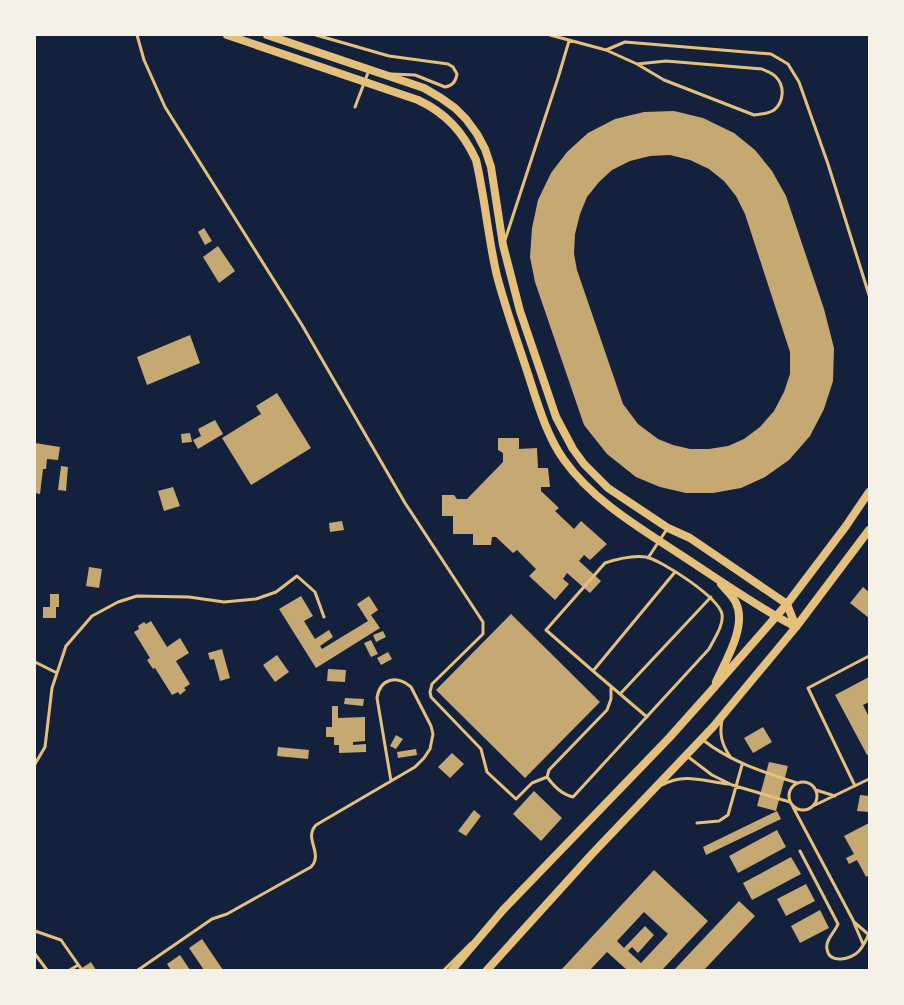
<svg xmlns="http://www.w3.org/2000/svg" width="904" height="1005" font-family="'Space Grotesk',sans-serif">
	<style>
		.building { fill: #c6a872; fill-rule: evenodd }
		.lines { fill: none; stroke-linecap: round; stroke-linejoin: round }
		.service { stroke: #e5c07b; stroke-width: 3 }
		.tertiary { stroke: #e5c07b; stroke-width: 8 }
	</style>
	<rect width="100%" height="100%" fill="#14213d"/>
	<path class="building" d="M 674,111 L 703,118 L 734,133 L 755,150 L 772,171 L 786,196 L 824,309 L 834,348 L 833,381 L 824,409 L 810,436 L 789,460 L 765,477 L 741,488 L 713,493 L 686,493 L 660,487 L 636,477 L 607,454 L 584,425 L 535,282 L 530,257 L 532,228 L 538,200 L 551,173 L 567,152 L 588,133 L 615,119 L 644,112 ZM 670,155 L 690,160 L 709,169 L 724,181 L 736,196 L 745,214 L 790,352 L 790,374 L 784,392 L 774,411 L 760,427 L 744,439 L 728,446 L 709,449 L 690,449 L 673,445 L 658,439 L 638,424 L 623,404 L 577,270 L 574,254 L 575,234 L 580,214 L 587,197 L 599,182 L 612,170 L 630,161 L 650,156 Z
		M 204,228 L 212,241 L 205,245 L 198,232 Z
		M 218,246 L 235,271 L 219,283 L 203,257 Z
		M 190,335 L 200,363 L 147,385 L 137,357 Z
		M 277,393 L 311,448 L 251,485 L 222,438 L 261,414 L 256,406 Z
		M 215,420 L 223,434 L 198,449 L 193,440 L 201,436 L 198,429 Z
		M 190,433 L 192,442 L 182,443 L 181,434 Z
		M 498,438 L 519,438 L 519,449 L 537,448 L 538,468 L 548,468 L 550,487 L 541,487 L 541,491 L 559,508 L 555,511 L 574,529 L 581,521 L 607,544 L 590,560 L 584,555 L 579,561 L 601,581 L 590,593 L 567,573 L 563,579 L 569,584 L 555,600 L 529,576 L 536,569 L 517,550 L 513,553 L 496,537 L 492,537 L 491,545 L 473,545 L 473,534 L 453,534 L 453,516 L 442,516 L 442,495 L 454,495 L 457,499 L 467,499 L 503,462 L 503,453 L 498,450 Z
		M 35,443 L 60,447 L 58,460 L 47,459 L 46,469 L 43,469 L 40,494 L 35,493 Z
		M 61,466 L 68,467 L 66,491 L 58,490 Z
		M 173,487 L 180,506 L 164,511 L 158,491 Z
		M 342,521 L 344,530 L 330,532 L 329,523 Z
		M 89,567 L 102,569 L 99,588 L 86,586 Z
		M 863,587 L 869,592 L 869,618 L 850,603 Z
		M 50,594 L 59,594 L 59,607 L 56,607 L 56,618 L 43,618 L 43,607 L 50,607 Z
		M 301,596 L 313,616 L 304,621 L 315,639 L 329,630 L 333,637 L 320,646 L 322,649 L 368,621 L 357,604 L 369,596 L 378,610 L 371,615 L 380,628 L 316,668 L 279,609 Z
		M 511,614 L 600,702 L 525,778 L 436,690 Z
		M 151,621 L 167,647 L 180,638 L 189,653 L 176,661 L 190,684 L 184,688 L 186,690 L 180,695 L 178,692 L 172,695 L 155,668 L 153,669 L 147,660 L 150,658 L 134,632 L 139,629 L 138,626 L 144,622 L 146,624 Z
		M 383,631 L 386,637 L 376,642 L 373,635 Z
		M 371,640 L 378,654 L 371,657 L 364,643 Z
		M 222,649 L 230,678 L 220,681 L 214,659 L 210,660 L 208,653 Z
		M 388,652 L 392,659 L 381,665 L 377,658 Z
		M 277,655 L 289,672 L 275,682 L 263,665 Z
		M 328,669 L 346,670 L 345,682 L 327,681 Z
		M 869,677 L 869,702 L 863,705 L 869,717 L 869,754 L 867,755 L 835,695 Z
		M 345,698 L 364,699 L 363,706 L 344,704 Z
		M 332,706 L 338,706 L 338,718 L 365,717 L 365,741 L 353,742 L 353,745 L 366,744 L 366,752 L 339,753 L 339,745 L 334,745 L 334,737 L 326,737 L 326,727 L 332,727 Z
		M 763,727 L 772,742 L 753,753 L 744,738 Z
		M 396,735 L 403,739 L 396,749 L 390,746 Z
		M 278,747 L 309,750 L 308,759 L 277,756 Z
		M 416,749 L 417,755 L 398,758 L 397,752 Z
		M 452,753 L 464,764 L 450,778 L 438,767 Z
		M 769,762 L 788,766 L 776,811 L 757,806 Z
		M 534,791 L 562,818 L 541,841 L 513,814 Z
		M 860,795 L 869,796 L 869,812 L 857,811 Z
		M 474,810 L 481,816 L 466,836 L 458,831 Z
		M 777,811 L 781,819 L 706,855 L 703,847 Z
		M 869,823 L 869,875 L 866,877 L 857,860 L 849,864 L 846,858 L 854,854 L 844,836 Z
		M 777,830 L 786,847 L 738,873 L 729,856 Z
		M 791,857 L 801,874 L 752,900 L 743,883 Z
		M 654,870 L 708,921 L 662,970 L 627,970 L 607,952 L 590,970 L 561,970 ZM 644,912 L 668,934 L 641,963 L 628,951 L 632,947 L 638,953 L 654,935 L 645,926 L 624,948 L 617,941 Z
		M 806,884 L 815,901 L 786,916 L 777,899 Z
		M 739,901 L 755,916 L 704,970 L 674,970 Z
		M 820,910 L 829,928 L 800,943 L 791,926 Z
		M 202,939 L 223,970 L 204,970 L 189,948 Z
		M 180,955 L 190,970 L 171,970 L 167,964 Z
		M 91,962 L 96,970 L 79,970 Z"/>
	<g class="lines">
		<path class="service" d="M 137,35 L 144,60 L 165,107 L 302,325 L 405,503 L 483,622 L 483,634 L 432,684 L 430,692 L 431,697 L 481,749 L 487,772 L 516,799 L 532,783 L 547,777
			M 316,35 L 389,56 L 448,64 L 453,67 L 457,74 C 456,81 453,86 445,87 L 415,75 L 391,74
			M 550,35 L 606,50 L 637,64 L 664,80 L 754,115 C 761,114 768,114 774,110 C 784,102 785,86 776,77 C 773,73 766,71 762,69 L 666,61 L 637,64
			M 606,50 L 625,42 L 771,54 L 788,64 L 799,82 L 828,164 L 869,295
			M 355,107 L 369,70
			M 505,240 L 558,78 L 569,41
			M 648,558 L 667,529
			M 35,662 L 57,673
			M 593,671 L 546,630 L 605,563 C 617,559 633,555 646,557 C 663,561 718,597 722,614 C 724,625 714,639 709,649 L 573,797 C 561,794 554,786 547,777 L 549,770 L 607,710 L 611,699 L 611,687
			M 620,694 L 711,597
			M 647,717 L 593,671 L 675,572
			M 722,720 C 719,735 722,745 731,758
			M 703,740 C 731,762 763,772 797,783
			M 687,756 L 712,775 L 732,785 L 790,802
			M 35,764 L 45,747 L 52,688 L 66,646 L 92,616 L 118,602 L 137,596 L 189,597 L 224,602 L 256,599 L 276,592 L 297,576 L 315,592 L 324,617
			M789 796a14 14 0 1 1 28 0a14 14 0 1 1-28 0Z
			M 662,785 C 685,772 705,782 729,784
			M 855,786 L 808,688 L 869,656
			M 816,790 L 835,796
			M 813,806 L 869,779
			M 793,807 L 854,922 L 868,934
			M 697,823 L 719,821 L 728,815 L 742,765
			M 800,851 L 838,924 C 835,932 825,940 827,949 C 829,965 852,959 859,951 C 863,946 867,939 869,933
			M 854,923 L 863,944
			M 35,931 L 61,940 L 82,970
			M 35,954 L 47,970
			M 70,970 L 78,965
			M 138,970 L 212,919 L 227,914 L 311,867 C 324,853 303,839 316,825 L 415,767 L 424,758 L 430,749 L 433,734 L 431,726 L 411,687 C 397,675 380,678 377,698 L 391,781
			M 444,970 L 471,943"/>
		<path class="tertiary" d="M 227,35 L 418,100 C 446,113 463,132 476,160 C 485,198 488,238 497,276 C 506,310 518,343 529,377 C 538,405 547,436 564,460 C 594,502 642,529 684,557 C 721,581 757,607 796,627
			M 267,35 L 424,88 L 441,98 L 455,108 L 466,119 L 477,134 L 485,149 L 491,167 L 503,245 L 520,311 L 556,417 L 573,449 L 584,464 L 608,488 L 668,528 L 690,538 L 787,604 L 796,627
			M 716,682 C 726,660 747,626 736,603 C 733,596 726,590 721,584
			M 452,970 L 503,910 L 669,738 L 711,691 L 787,604 L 846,526 L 869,492
			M 487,970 L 592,854 L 713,727 L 796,627 L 869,530"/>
	</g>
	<rect width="904" height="1005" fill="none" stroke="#f6f1e7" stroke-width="72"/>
</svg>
